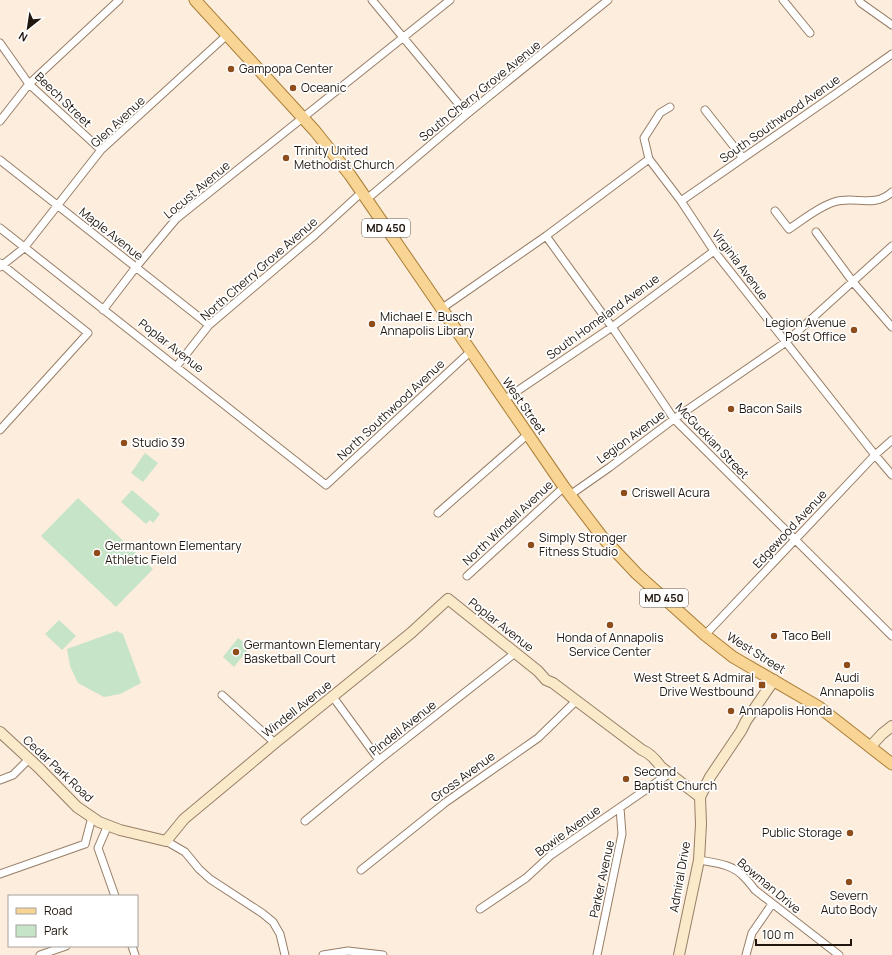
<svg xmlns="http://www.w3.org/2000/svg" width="892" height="955" font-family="Manrope,sans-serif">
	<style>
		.green { fill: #c6e4c8 }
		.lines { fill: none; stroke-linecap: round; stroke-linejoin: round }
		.street-casing { stroke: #977e67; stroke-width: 9 }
		.secondary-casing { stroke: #977e67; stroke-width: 12 }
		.primary-casing { stroke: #a97f37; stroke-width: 13 }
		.street { stroke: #fff; stroke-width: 7 }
		.secondary { stroke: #fbeaca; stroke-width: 10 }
		.primary { stroke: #f8d495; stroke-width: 11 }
		.poi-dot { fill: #8f4d1b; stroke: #fff; stroke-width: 1.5 }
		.labels { text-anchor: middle; stroke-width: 3.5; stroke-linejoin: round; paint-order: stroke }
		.shield { fill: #fff; stroke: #635c56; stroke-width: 1 }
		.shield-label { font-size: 11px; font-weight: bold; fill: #20160d }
		.poi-label { font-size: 12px; fill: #20160d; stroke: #fff; text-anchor: start }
		.street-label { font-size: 12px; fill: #20160d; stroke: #fff }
	</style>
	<rect width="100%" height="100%" fill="#fdeddd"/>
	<path class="green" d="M 145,453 L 158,463 L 143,482 L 131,473 Z
		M 132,490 L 160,514 L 153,523 L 150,520 L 146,524 L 121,502 Z
		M 78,498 L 153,569 L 116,607 L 41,536 Z
		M 59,620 L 76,636 L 62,650 L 45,634 Z
		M 117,631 L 123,634 L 141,683 L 120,694 L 104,697 L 78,683 L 70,666 L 67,649 Z
		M 238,638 L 250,647 L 234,667 L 223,657 Z"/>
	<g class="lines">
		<g class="street-casing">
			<path id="street" d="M 372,0 L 467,114
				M 783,0 L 810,33
				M 859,0 L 861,3 L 892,25
				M 0,43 L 29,84 L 101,150
				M 670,107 L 660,113 L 644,138 L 649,159 L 681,201 L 714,251 L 875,455 L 892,475
				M 705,110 L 743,158
				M 0,121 L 29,84 L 119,0
				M 0,160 L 209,325
				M 367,199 L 467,114 L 608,0
				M 681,201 L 837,93 L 892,54
				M 775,211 L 789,229 C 803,220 818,207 834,202 C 855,195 873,209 892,192
				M 0,228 L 326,485 L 471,351
				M 816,232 L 853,282 L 892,327
				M 546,236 L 612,327 L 674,419 L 892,636
				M 0,263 L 88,333 L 0,430
				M 0,267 L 24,248 L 101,150 L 227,35
				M 441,309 L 546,236 L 649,159
				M 103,310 L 136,267 L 176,219 L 450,0
				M 176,367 L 209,325 L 315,235 L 362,192
				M 504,400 L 612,327 L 714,251
				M 570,495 L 610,467 L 674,419 L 786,342 L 892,246
				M 438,513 L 528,434
				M 467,576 L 564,487
				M 705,635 L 875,455 L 892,440
				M 222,695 L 275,743
				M 333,697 L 379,760
				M 0,780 L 13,775 L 29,759
				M 305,821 L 379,760 L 515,653
				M 108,825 L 98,848 L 115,896
				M 166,841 L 185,852 L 199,869 L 210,879 L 262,913 L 273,922 L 280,934 L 285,955
				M 85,844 L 92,817
				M 699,860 C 716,863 733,864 745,878 C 749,882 752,886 755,890 L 839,955
				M 361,870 L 446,802 L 538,738 L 577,700
				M 0,874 L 85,844
				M 480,909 L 526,878 L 551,855 L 670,773
				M 132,946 L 135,955
				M 40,955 L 66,946
				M 323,955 L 348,951 L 383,955
				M 597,955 L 622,834 L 620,808
				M 746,955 L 752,933 L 772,904"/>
		</g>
		<g class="secondary-casing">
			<path id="secondary" d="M 0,732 L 39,768 L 77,807 L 99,822 L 120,830 L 166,841 L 184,819 L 275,743 L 411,633 L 448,599 L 538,671 L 546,680 L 553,683 L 642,750 C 650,753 656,760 661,767 L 700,797
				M 870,747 L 882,734 L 892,726
				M 679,955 L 699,860 L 701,824 L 700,797 L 710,777 L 741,731 L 746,721 L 774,680"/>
		</g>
		<g class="primary-casing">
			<path id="primary" d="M 195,0 L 315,131 L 350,175 L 564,487 L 603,538 L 637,574 L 705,635 L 733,657 L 819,707 L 892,764"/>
		</g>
		<use href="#street" class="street"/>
		<use href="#secondary" class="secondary"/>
		<use href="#primary" class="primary"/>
	</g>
	<g class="poi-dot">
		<circle cx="231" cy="69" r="4"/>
		<circle cx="293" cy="88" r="4"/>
		<circle cx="286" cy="158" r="4"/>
		<circle cx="372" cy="324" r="4"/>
		<circle cx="854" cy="330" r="4"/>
		<circle cx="731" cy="409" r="4"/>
		<circle cx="124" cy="443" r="4"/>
		<circle cx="624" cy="493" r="4"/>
		<circle cx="531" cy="545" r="4"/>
		<circle cx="97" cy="553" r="4"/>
		<circle cx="610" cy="625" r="4"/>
		<circle cx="774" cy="636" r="4"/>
		<circle cx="236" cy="652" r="4"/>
		<circle cx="847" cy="665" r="4"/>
		<rect x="758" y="681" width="8" height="8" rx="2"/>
		<circle cx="731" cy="711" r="4"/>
		<circle cx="626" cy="779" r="4"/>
		<circle cx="850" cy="833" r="4"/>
		<circle cx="849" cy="882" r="4"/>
	</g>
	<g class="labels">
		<g class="shield">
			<rect x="362" y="219" width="48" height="18" rx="3"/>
			<rect x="640" y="589" width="48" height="18" rx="3"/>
		</g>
		<g class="shield-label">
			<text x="386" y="232">MD 450</text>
			<text x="664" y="602">MD 450</text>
		</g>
		<g class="poi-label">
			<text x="239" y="73">Gampopa Center</text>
			<text x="301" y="92">Oceanic</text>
			<text x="294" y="155">Trinity United<tspan x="294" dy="14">Methodist Church</tspan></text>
			<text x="380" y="321">Michael E. Busch<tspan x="380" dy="14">Annapolis Library</tspan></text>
			<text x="846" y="327" text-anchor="end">Legion Avenue<tspan x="846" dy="14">Post Office</tspan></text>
			<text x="739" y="413">Bacon Sails</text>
			<text x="132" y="447">Studio 39</text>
			<text x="632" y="497">Criswell Acura</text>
			<text x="539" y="542">Simply Stronger<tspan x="539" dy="14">Fitness Studio</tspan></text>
			<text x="105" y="550">Germantown Elementary<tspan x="105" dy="14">Athletic Field</tspan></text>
			<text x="782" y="640">Taco Bell</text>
			<text x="610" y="642" text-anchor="middle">Honda of Annapolis<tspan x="610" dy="14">Service Center</tspan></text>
			<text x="244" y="649">Germantown Elementary<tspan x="244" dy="14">Basketball Court</tspan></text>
			<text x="754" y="682" text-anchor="end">West Street &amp; Admiral<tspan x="754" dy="14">Drive Westbound</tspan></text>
			<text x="847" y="682" text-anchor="middle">Audi<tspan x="847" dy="14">Annapolis</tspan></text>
			<text x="739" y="715">Annapolis Honda</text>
			<text x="634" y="776">Second<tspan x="634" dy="14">Baptist Church</tspan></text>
			<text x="842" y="837" text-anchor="end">Public Storage</text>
			<text x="849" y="900" text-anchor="middle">Severn<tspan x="849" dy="14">Auto Body</tspan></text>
		</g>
		<g class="street-label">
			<text transform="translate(480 91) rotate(-39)" y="4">South Cherry Grove Avenue</text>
			<text transform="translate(63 100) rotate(44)" y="4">Beech Street</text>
			<text transform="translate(780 119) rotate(-35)" y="4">South Southwood Avenue</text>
			<text transform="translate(118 122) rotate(-43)" y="4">Glen Avenue</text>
			<text transform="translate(197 190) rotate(-40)" y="4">Locust Avenue</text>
			<text transform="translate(111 234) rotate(38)" y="4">Maple Avenue</text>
			<text transform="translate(740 265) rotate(53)" y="4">Virginia Avenue</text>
			<text transform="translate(259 269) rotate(-41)" y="4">North Cherry Grove Avenue</text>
			<text transform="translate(603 317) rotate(-36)" y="4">South Homeland Avenue</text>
			<text transform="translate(171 346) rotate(38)" y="4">Poplar Avenue</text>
			<text transform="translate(524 406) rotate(55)" y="4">West Street</text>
			<text transform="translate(391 410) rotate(-43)" y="4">North Southwood Avenue</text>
			<text transform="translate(631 437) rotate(-36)" y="4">Legion Avenue</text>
			<text transform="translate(712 441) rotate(46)" y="4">McGuckian Street</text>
			<text transform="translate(508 523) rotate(-43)" y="4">North Windell Avenue</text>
			<text transform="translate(790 529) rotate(-47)" y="4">Edgewood Avenue</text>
			<text transform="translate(501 625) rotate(38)" y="4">Poplar Avenue</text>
			<text transform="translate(756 653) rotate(32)" y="4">West Street</text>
			<text transform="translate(297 709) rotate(-38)" y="4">Windell Avenue</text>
			<text transform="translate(403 728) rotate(-38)" y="4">Pindell Avenue</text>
			<text transform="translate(58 769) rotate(43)" y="4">Cedar Park Road</text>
			<text transform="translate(463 777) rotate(-36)" y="4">Gross Avenue</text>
			<text transform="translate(568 831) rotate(-36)" y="4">Bowie Avenue</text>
			<text transform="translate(680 877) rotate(-80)" y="4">Admiral Drive</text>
			<text transform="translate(602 879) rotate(-78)" y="4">Parker Avenue</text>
			<text transform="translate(769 886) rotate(40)" y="4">Bowman Drive</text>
		</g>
	</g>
	<rect x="8" y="895" width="130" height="52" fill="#ffffff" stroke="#a6a29e"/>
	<rect x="16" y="908" width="20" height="6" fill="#f8d495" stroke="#a6a29e"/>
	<text x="44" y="915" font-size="12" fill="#20160d">Road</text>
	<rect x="16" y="925" width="20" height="12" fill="#c6e4c8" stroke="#a6a29e"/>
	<text x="44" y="935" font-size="12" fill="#20160d">Park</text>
	<g transform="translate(28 28) rotate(210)" stroke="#ffffff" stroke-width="3" paint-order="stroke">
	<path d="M0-3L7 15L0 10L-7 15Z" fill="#20160d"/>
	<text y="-6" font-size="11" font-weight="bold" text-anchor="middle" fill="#20160d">N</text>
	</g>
	<path d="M756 939v6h95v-6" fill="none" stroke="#20160d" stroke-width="2"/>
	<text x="762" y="939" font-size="12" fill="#20160d" stroke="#ffffff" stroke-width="3" paint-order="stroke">100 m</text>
</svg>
